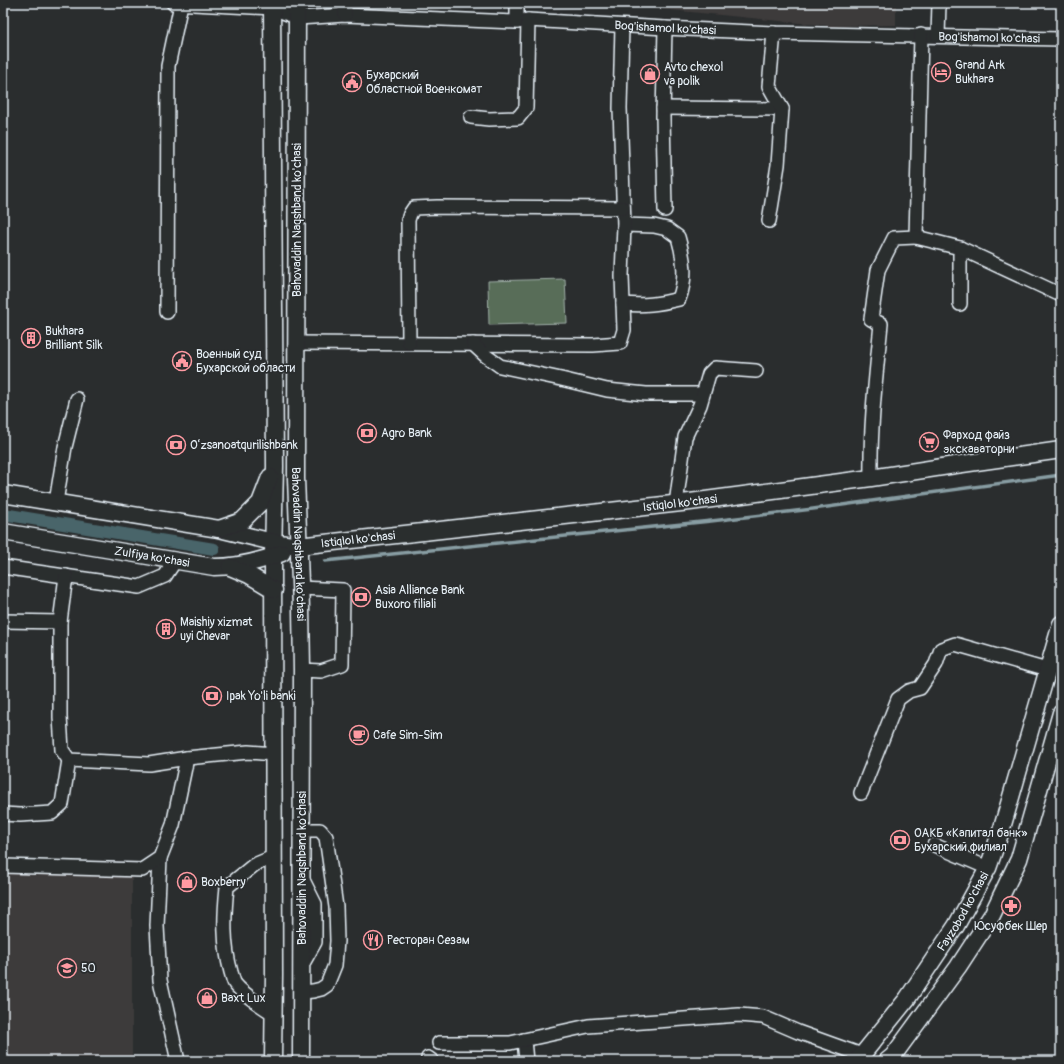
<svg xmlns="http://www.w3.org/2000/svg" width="1064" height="1064" font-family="Pangolin,sans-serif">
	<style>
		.built { fill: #3e3a3a }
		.green { fill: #586d58; stroke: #a0afa8 }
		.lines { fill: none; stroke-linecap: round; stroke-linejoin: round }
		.stream { stroke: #889da3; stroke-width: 3.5 }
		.canal { stroke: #48656b; stroke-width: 12 }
		.minor-casing { stroke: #e8f1f8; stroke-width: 16 }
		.major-casing { stroke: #e8f1f8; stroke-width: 19 }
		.minor { stroke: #2a2d2e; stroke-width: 13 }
		.major { stroke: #2a2d2e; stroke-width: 16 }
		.labels { text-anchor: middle; stroke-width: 3.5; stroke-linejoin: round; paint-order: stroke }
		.street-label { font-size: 12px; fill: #e8f1f8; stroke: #2a2d2e }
		.poi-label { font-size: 12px; fill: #e8f1f8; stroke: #2a2d2e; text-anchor: start }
	</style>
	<rect width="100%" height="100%" fill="#2a2d2e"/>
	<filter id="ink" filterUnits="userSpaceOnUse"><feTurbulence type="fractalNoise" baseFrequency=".025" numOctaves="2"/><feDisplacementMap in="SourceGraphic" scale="8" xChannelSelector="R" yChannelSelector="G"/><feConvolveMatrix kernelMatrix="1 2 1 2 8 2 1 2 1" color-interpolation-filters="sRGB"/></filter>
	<g filter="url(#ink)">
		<path class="built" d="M 599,3 L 896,3 L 896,25 L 831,26 Z
			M 3,872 L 132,875 L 132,1061 L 3,1061 Z"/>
		<path class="green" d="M 565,279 L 567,323 L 489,325 L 488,281 Z"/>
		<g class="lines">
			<path class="stream" d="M 325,561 L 711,521 L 813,509 L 1061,475"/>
			<path class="canal" d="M 3,514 L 214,549"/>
			<g class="minor-casing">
				<g id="minor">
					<path id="s1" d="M 173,3 L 273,8 L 298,18 L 345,15 L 517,22 L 528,20 L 665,28 L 774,33 L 1061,39"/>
					<path d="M 345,15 L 345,3"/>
					<path d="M 517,22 L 517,3"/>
					<path d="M 665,28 L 663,116 L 665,210"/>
					<path d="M 921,35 L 916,237 L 960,248 L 960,304"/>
					<path d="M 938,36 L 939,3"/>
					<path d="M 663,108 L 782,109"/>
					<path d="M 471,117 L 489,119 L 518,118 L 526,108 L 528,20"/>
					<path d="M 769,221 L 778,165 L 782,109 L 769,86 L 774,33"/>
					<path d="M 960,248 L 1061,295"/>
					<path d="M 623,304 C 644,306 659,304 679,299 C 687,278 684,258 678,237 L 667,229 L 654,226 L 624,225"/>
					<path d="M 167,312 L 168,66 L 181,4"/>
					<path d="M 296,343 L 593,345 L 620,343 L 624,330 L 622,276 L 624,225 L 620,108 L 622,26"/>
					<path d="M 409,343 L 408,220 L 410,214 L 414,208 L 437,207 L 623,208"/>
					<path d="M 473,344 L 486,356 L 500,366 L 561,379 L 607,390 L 646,394 L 703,394"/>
					<path d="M 871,478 C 870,427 876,375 881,324 L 871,319 L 878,270 L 894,238 L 916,237"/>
					<path d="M 56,502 L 65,447 L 77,399"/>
					<path d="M 676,504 L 685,437 L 700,405 L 709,374 L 715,368 L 756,371"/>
					<path d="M 3,567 L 139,587 L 165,576 L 175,561"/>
					<path d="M 66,576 L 60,622 L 60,717 L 62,750 L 69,760 L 149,764 L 187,758 L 248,752 L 274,754"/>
					<path d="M 300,588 L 343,590 L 342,664 L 321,671 L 302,670"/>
					<path d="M 3,621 L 60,622"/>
					<path d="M 861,793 L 898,699 L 909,691 L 920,688 L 936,664 L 941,649 L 955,644 L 1047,670"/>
					<path d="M 3,814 L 20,815 L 52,813 L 62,804 L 69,760"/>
					<path d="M 934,845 L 988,868"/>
					<path d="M 273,857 L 254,865 L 227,887 C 224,916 223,944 231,972 C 232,975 233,981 235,984 C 242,993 263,1007 274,1014"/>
					<path d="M 160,858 L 157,926 L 160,980 L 178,1061"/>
					<path d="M 3,866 L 142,870 L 160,858 L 173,825 L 187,758"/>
					<path d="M 302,965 L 315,942 L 315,904 L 302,878"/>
					<path d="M 302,992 L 313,991 L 321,989 L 327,985 L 335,965 L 337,941 L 336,907 L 326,837 L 320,830 L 302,830"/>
					<path d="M 524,1040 L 526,1061"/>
					<path d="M 439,1043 L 510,1043 L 588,1026 L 739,1015 L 763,1017 L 798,1032 L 862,1055"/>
					<path d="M 428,1058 L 432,1061"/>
				</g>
			</g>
			<g class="major-casing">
				<g id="major">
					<path d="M 272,3 L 275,466 L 273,556 L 274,975 L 273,1061"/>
					<path id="s2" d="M 297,3 L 296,478 L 301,608 L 302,670 L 301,1061"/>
					<path id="s3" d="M 3,494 L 219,529 L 273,542 L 298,546 L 690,502 L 871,478 L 955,465 L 1061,450"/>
					<path d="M 219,529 L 242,521 L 260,503 L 270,477"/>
					<path id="s4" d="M 3,532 L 214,567 C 236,567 261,561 282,553"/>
					<path d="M 230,567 L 249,575 L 274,590"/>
					<path id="s5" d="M 855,1061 L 862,1055 L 907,999 L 956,926 L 988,868 L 1002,828 L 1061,624"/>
					<path d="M 887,1061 L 893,1056 L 958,967 L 992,915 L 1019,859 L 1061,713"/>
				</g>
			</g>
			<use href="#minor" class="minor"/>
			<use href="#major" class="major"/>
		</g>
	</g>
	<defs>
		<g id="hotel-ring" transform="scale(1)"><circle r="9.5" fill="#2a2d2e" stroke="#ff9aa2" stroke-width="1.5"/><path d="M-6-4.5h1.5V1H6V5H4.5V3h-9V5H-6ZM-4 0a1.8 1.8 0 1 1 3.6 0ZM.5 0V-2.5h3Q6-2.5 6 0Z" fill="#ff9aa2"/></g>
		<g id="shop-ring" transform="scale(1)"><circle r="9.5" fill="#2a2d2e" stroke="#ff9aa2" stroke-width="1.5"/><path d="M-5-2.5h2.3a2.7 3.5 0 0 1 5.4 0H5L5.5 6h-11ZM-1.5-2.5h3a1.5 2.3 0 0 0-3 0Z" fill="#ff9aa2"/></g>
		<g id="civic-ring" transform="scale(1)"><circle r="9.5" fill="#2a2d2e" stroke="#ff9aa2" stroke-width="1.5"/><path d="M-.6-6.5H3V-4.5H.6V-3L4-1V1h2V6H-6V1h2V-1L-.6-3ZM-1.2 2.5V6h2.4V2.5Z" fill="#ff9aa2"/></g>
		<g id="building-ring" transform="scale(1)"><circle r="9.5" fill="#2a2d2e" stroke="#ff9aa2" stroke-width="1.5"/><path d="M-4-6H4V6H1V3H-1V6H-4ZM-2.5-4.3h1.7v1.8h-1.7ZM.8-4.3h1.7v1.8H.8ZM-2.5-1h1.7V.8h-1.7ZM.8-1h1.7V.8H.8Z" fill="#ff9aa2"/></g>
		<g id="bank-ring" transform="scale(1)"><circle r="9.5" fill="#2a2d2e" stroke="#ff9aa2" stroke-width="1.5"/><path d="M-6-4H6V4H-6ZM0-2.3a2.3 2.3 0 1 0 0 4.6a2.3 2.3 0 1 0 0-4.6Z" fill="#ff9aa2"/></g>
		<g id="supermarket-ring" transform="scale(1)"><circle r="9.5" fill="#2a2d2e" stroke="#ff9aa2" stroke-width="1.5"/><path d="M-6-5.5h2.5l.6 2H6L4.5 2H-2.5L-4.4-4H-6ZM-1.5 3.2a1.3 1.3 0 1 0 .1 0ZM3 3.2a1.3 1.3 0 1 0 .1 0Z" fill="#ff9aa2"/></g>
		<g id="cafe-ring" transform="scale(1)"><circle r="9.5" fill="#2a2d2e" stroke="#ff9aa2" stroke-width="1.5"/><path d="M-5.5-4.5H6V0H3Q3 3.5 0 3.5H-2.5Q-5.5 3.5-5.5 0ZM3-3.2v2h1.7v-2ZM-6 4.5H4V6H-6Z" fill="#ff9aa2"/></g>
		<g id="pharmacy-ring" transform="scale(1)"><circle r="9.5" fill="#2a2d2e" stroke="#ff9aa2" stroke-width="1.5"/><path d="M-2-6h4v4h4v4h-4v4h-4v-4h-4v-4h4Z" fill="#ff9aa2"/></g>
		<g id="restaurant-ring" transform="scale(1)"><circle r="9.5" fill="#2a2d2e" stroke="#ff9aa2" stroke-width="1.5"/><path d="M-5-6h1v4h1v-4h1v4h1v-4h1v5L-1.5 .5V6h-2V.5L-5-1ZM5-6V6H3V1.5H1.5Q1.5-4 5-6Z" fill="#ff9aa2"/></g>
		<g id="school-ring" transform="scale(1)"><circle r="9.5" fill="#2a2d2e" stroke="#ff9aa2" stroke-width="1.5"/><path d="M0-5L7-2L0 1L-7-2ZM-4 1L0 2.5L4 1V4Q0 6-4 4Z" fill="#ff9aa2"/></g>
	</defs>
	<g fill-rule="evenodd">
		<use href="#hotel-ring" x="941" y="72"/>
		<use href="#shop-ring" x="650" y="74"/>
		<use href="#civic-ring" x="352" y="82"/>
		<use href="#building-ring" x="31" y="338"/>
		<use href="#civic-ring" x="182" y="361"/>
		<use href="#bank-ring" x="367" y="433"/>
		<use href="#supermarket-ring" x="929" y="442"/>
		<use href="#bank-ring" x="176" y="445"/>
		<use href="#bank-ring" x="361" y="597"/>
		<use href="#building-ring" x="166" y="629"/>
		<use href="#bank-ring" x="212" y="696"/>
		<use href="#cafe-ring" x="359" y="735"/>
		<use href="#bank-ring" x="900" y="840"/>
		<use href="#shop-ring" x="187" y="882"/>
		<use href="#pharmacy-ring" x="1011" y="906"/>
		<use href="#restaurant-ring" x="373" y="940"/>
		<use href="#school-ring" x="67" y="968"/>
		<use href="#shop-ring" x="207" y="998"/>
	</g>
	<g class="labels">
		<g class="street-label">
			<text dy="4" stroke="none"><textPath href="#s1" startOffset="495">Bog'ishamol ko'chasi</textPath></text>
			<text dy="4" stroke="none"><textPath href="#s1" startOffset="819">Bog'ishamol ko'chasi</textPath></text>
			<text transform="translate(297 220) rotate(-90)" y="4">Bahovaddin Naqshband ko'chasi</text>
			<text dy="4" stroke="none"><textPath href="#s3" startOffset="684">Istiqlol ko'chasi</textPath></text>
			<text dy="4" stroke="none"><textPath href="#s3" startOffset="360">Istiqlol ko'chasi</textPath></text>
			<text dy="4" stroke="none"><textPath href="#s2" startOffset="541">Bahovaddin Naqshband ko'chasi</textPath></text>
			<text dy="4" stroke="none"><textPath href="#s4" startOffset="151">Zulfiya ko'chasi</textPath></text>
			<text transform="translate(302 868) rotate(-90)" y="4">Bahovaddin Naqshband ko'chasi</text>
			<text dy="4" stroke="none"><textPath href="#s5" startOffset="185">Fayzobod ko'chasi</textPath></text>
		</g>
		<g class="poi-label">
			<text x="955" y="69">Grand Ark<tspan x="955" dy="14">Bukhara</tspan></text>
			<text x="664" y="71">Avto chexol<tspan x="664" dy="14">va polik</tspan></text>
			<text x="366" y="79">Бухарский<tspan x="366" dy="14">Областной Военкомат</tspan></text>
			<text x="45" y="335">Bukhara<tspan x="45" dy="14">Brilliant Silk</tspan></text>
			<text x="196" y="358">Военный суд<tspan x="196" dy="14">Бухарской области</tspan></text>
			<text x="381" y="437">Agro Bank</text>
			<text x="943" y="439">Фарход файз<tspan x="943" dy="14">экскаваторни</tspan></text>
			<text x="190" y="449">Oʻzsanoatqurilishbank</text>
			<text x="375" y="594">Asia Alliance Bank<tspan x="375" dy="14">Buxoro filiali</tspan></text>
			<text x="180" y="626">Maishiy xizmat<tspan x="180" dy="14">uyi Chevar</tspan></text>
			<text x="226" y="700">Ipak Yo'li banki</text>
			<text x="373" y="739">Cafe Sim-Sim</text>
			<text x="914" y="837">ОАКБ «Капитал банк»<tspan x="914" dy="14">Бухарский филиал</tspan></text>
			<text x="201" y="886">Boxberry</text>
			<text x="1011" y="930" text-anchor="middle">Юсуфбек Шер</text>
			<text x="387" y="944">Ресторан Сезам</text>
			<text x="81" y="972">50</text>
			<text x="221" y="1002">Baxt Lux</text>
		</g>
	</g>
	<rect width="1064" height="1064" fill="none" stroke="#2a2d2e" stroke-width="16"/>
	<rect x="8" y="8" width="1048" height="1048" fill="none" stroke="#e8f1f8" stroke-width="1.5" filter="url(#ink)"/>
</svg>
